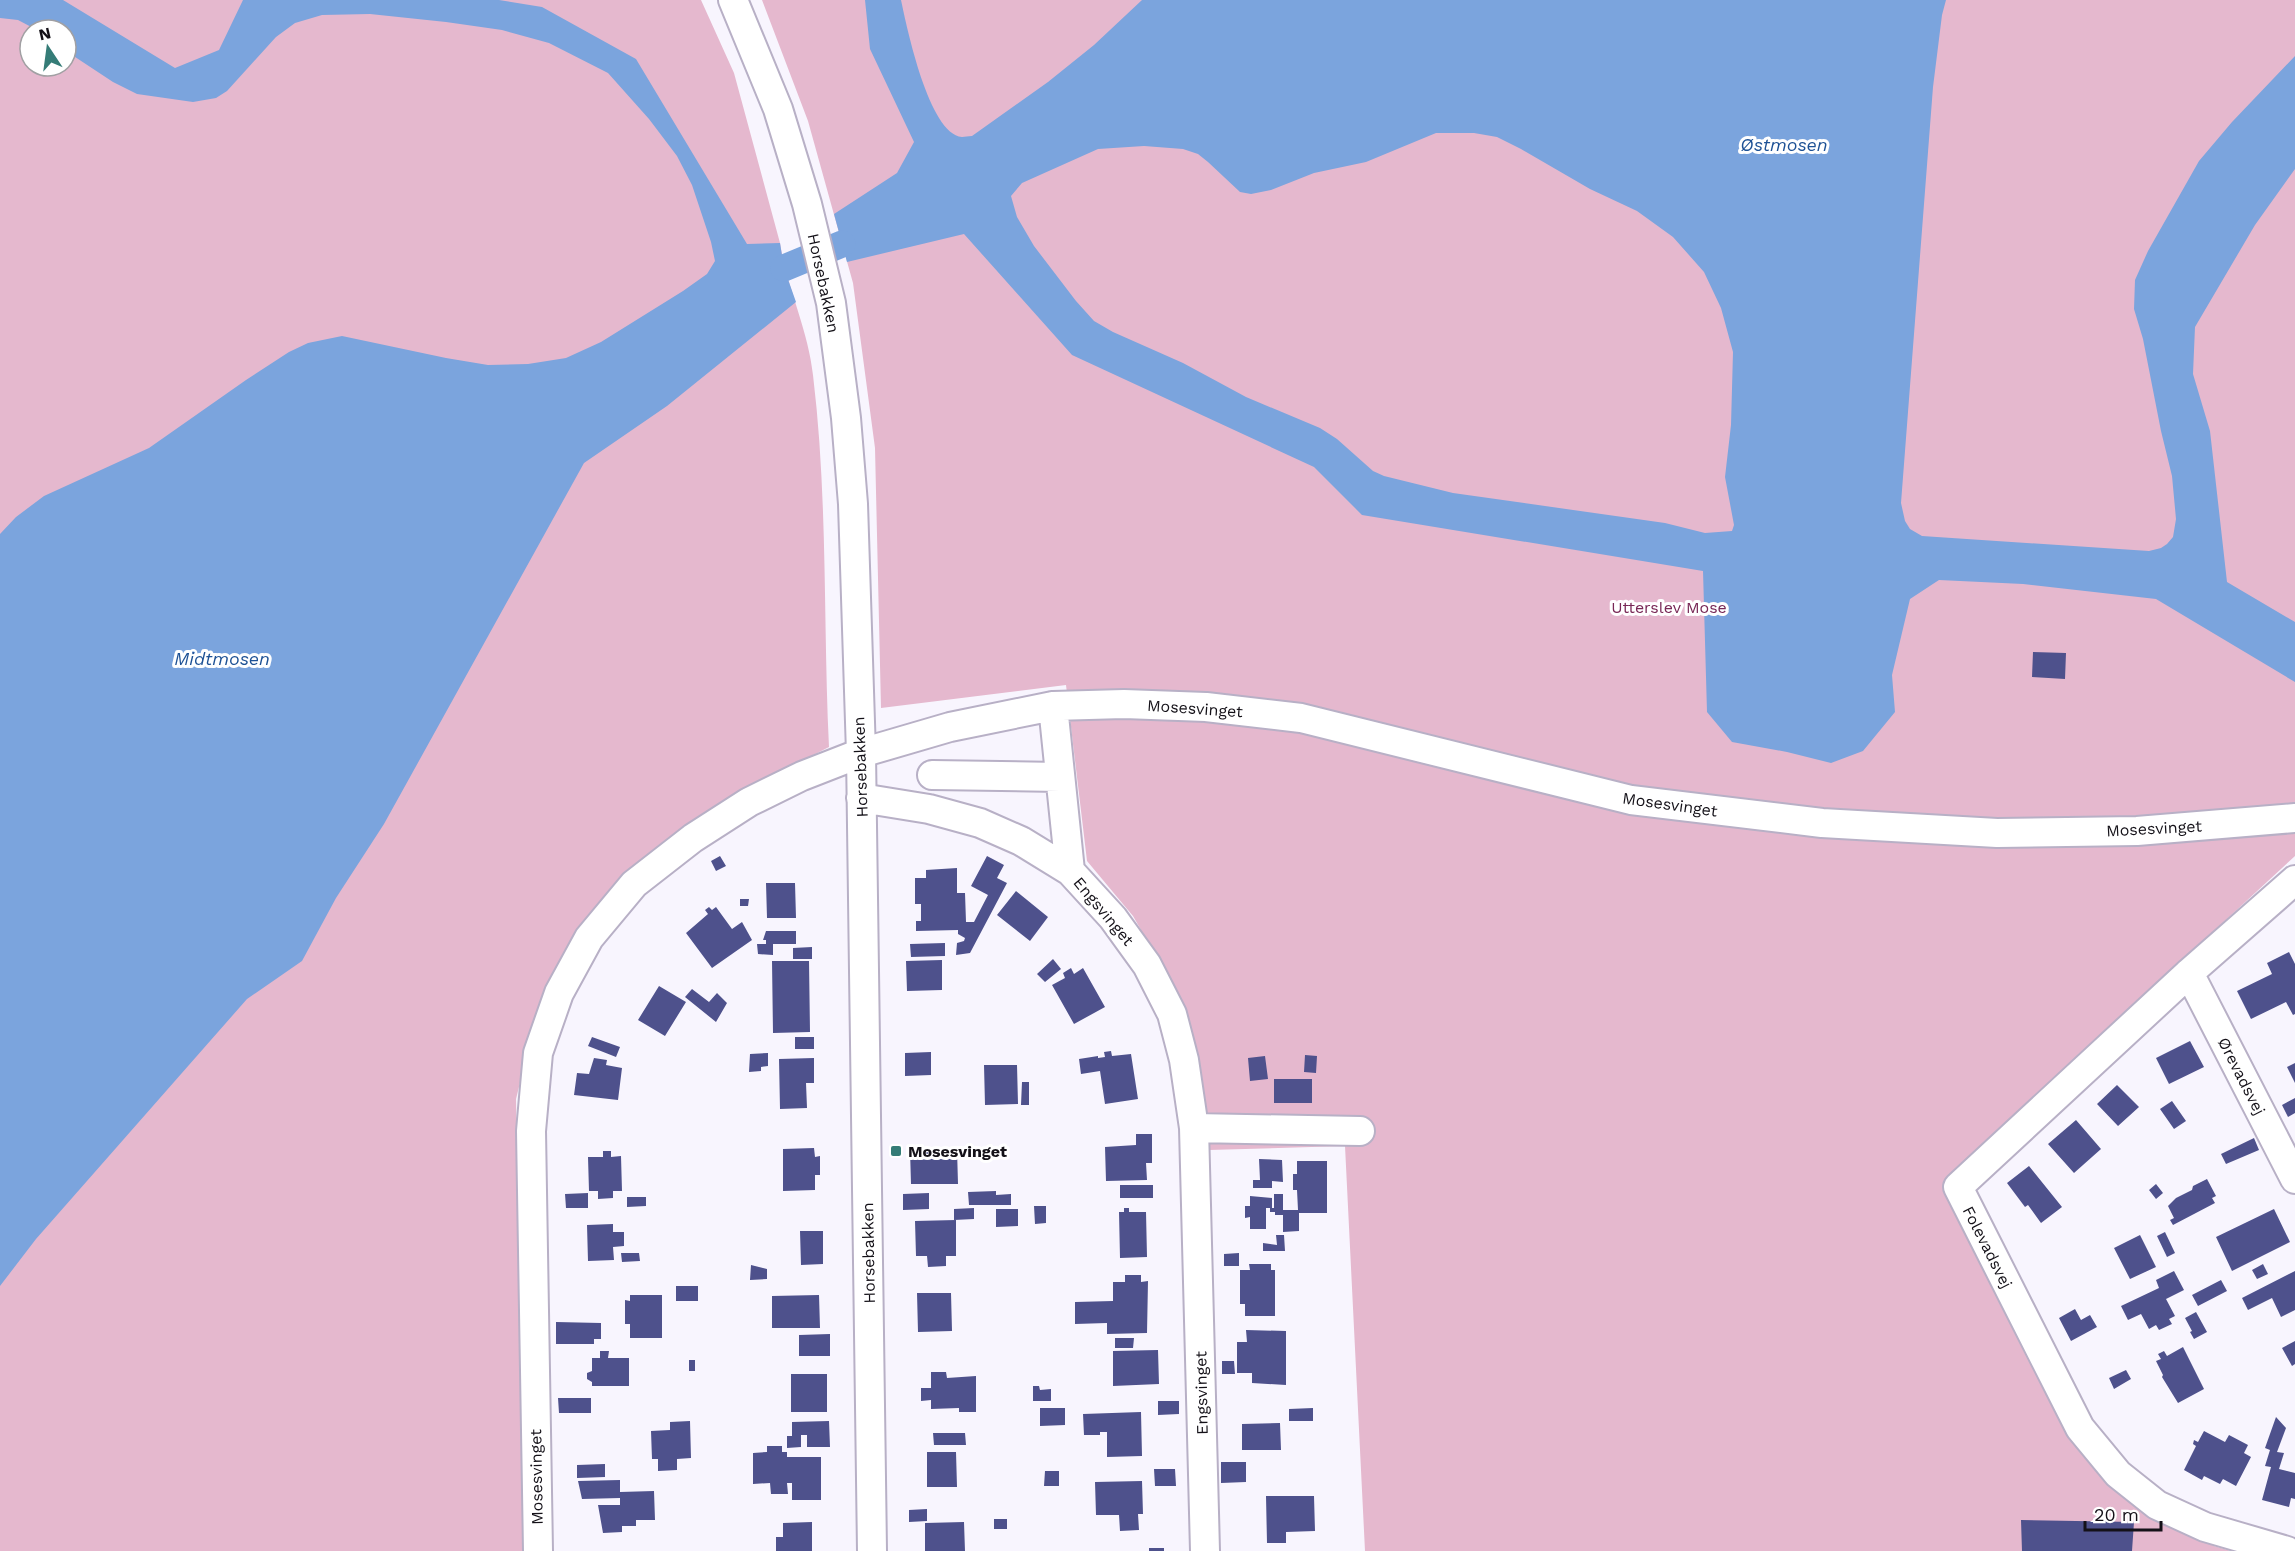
<svg xmlns="http://www.w3.org/2000/svg" width="2295" height="1551" font-family="'Work Sans',sans-serif">
	<style>
		.green { fill: #e5b8ce; fill-rule: evenodd }
		.water { fill: #7ba4dd; fill-rule: evenodd }
		.lines { fill: none; stroke-linecap: round; stroke-linejoin: round }
		.canal { stroke: #7ba4dd; stroke-width: 27 }
		.building { fill: #4e518c }
		.minor-casing { stroke: #b8b0c6; stroke-width: 32 }
		.minor { stroke: #fff; stroke-width: 28 }
		.poi-dot { fill: #357c77; stroke: #fff; stroke-width: 2 }
		.labels { text-anchor: middle; stroke-width: 6; stroke-linejoin: round; paint-order: stroke }
		.street-label { font-size: 16px; fill: #141118; stroke: #fff }
		.park-label { font-size: 16px; fill: #782756; stroke: #fff }
		.poi-label { font-size: 16px; font-weight: bold; fill: #141118; stroke: #fff; text-anchor: start }
		.water-label { font-size: 18px; font-style: italic; fill: #1d5195; stroke: #fff }
	</style>
	<rect width="100%" height="100%" fill="#f8f5fe"/>
	<path class="green" d="M 0,0 L 701,0 L 734,73 L 780,243 C 787,288 808,329 813,375 C 828,498 823,623 829,747 L 733,796 L 593,912 L 558,964 L 536,1018 L 516,1099 L 524,1551 L 0,1551 ZM 30,30 L 66,30 L 66,66 L 30,66 Z
		M 762,0 L 2295,0 L 2295,856 L 1949,1176 L 2079,1444 L 2160,1516 L 2214,1546 L 2231,1551 L 1365,1551 L 1345,1146 L 1209,1150 L 1168,977 L 1133,916 L 1087,861 L 1066,685 L 881,708 L 875,448 L 853,283 L 808,121 Z"/>
	<path class="water" d="M 0,0 L 63,0 L 175,68 L 219,50 L 243,0 L 499,0 L 542,7 L 636,59 L 747,244 L 780,243 L 784,268 L 796,302 L 667,406 L 584,463 L 384,824 L 336,898 L 302,961 L 247,999 L 36,1239 L 0,1286 L 0,534 L 16,517 L 44,496 L 149,448 L 246,380 L 289,352 L 308,343 L 342,336 L 446,358 L 488,365 L 528,364 L 566,358 L 601,342 L 683,291 L 707,274 L 715,261 L 711,242 L 692,185 L 677,156 L 649,119 L 608,73 L 549,43 L 502,30 L 446,22 L 370,14 L 322,15 L 295,23 L 276,37 L 227,91 L 216,98 L 193,102 L 137,94 L 113,82 L 66,51 L 66,30 L 37,30 L 18,20 L 0,18 Z
		M 865,0 L 901,0 C 907,28 929,134 962,137 C 965,137 968,136 972,136 L 1048,82 L 1094,45 L 1142,0 L 1946,0 L 1942,15 L 1933,87 L 1901,503 L 1905,521 L 1910,529 L 1922,536 L 2149,551 L 2161,548 L 2167,544 L 2173,537 L 2176,519 L 2172,476 L 2161,431 L 2143,339 L 2134,309 L 2135,280 L 2148,251 L 2199,161 L 2232,122 L 2295,56 L 2295,169 L 2255,225 L 2195,327 L 2193,374 L 2210,431 L 2227,582 L 2295,622 L 2295,682 L 2156,599 L 2023,584 L 1939,580 L 1910,599 L 1892,675 L 1895,712 L 1863,751 L 1831,763 L 1787,752 L 1732,742 L 1707,712 L 1703,571 L 1362,515 L 1314,467 L 1072,355 L 964,234 L 847,262 L 834,214 L 897,173 L 914,142 L 870,49 ZM 1436,133 L 1474,133 L 1497,137 L 1521,149 L 1590,189 L 1637,211 L 1673,237 L 1704,272 L 1721,308 L 1733,352 L 1731,425 L 1725,477 L 1734,525 L 1732,531 L 1705,533 L 1665,523 L 1453,493 L 1384,476 L 1373,471 L 1337,439 L 1320,428 L 1246,397 L 1183,363 L 1113,332 L 1094,321 L 1076,301 L 1034,246 L 1017,217 L 1011,196 L 1022,183 L 1098,149 L 1144,146 L 1183,149 L 1198,154 L 1208,162 L 1240,192 L 1251,194 L 1271,190 L 1314,173 L 1366,162 Z"/>
	<g class="lines">
		<path class="canal" d="M 784,268 L 842,244"/>
	</g>
	<path class="building" d="M 2033,652 L 2066,653 L 2065,679 L 2032,677 Z
		M 720,856 L 726,866 L 716,871 L 711,861 Z
		M 987,856 L 1004,865 L 997,878 L 1007,883 L 970,953 L 956,955 L 957,943 L 964,941 L 965,938 L 958,934 L 958,930 L 916,931 L 916,921 L 921,921 L 921,904 L 915,904 L 915,878 L 926,878 L 926,870 L 957,868 L 957,893 L 965,893 L 966,922 L 974,922 L 988,895 L 971,886 Z
		M 766,883 L 795,883 L 796,918 L 767,918 Z
		M 1016,891 L 1048,917 L 1030,941 L 997,915 Z
		M 740,899 L 749,899 L 748,906 L 740,906 Z
		M 709,907 L 712,910 L 716,907 L 732,929 L 742,922 L 752,940 L 712,968 L 686,933 L 708,914 L 705,910 Z
		M 766,931 L 796,931 L 796,944 L 773,944 L 773,955 L 758,954 L 757,944 L 766,944 L 766,940 L 763,940 Z
		M 945,943 L 945,956 L 911,957 L 910,944 Z
		M 812,947 L 812,959 L 793,959 L 793,948 Z
		M 2289,952 L 2295,964 L 2295,1014 L 2293,1015 L 2286,1002 L 2251,1019 L 2237,991 L 2272,974 L 2267,963 Z
		M 1053,959 L 1061,969 L 1045,982 L 1037,974 Z
		M 942,960 L 942,990 L 907,991 L 906,961 Z
		M 772,961 L 809,961 L 810,1032 L 773,1033 Z
		M 1071,968 L 1074,974 L 1083,968 L 1105,1007 L 1074,1024 L 1052,985 L 1065,978 L 1063,973 Z
		M 659,986 L 686,1002 L 665,1036 L 638,1020 Z
		M 692,989 L 709,1002 L 717,993 L 727,1003 L 716,1022 L 685,997 Z
		M 592,1037 L 620,1047 L 616,1057 L 588,1046 Z
		M 795,1037 L 814,1037 L 814,1049 L 795,1049 Z
		M 2190,1041 L 2204,1067 L 2169,1084 L 2156,1058 Z
		M 1111,1051 L 1112,1056 L 1131,1054 L 1138,1099 L 1105,1104 L 1100,1071 L 1081,1074 L 1079,1059 L 1098,1056 L 1098,1058 L 1105,1057 L 1104,1052 Z
		M 931,1052 L 931,1075 L 905,1076 L 905,1053 Z
		M 768,1053 L 768,1066 L 761,1067 L 761,1071 L 749,1072 L 750,1054 Z
		M 1305,1055 L 1317,1056 L 1316,1073 L 1304,1072 Z
		M 1265,1056 L 1268,1079 L 1250,1081 L 1248,1058 Z
		M 594,1058 L 607,1060 L 606,1065 L 622,1068 L 618,1100 L 574,1095 L 577,1073 L 589,1074 Z
		M 814,1058 L 814,1083 L 806,1083 L 807,1108 L 780,1109 L 779,1059 Z
		M 2295,1063 L 2295,1083 L 2287,1067 Z
		M 984,1065 L 1017,1065 L 1018,1104 L 985,1105 Z
		M 1274,1079 L 1312,1079 L 1312,1103 L 1274,1103 Z
		M 1022,1082 L 1029,1082 L 1029,1105 L 1021,1105 Z
		M 2117,1085 L 2139,1107 L 2118,1126 L 2097,1104 Z
		M 2295,1098 L 2295,1113 L 2288,1117 L 2282,1105 Z
		M 2172,1101 L 2186,1121 L 2174,1129 L 2160,1109 Z
		M 2076,1120 L 2101,1149 L 2074,1173 L 2048,1144 Z
		M 1136,1134 L 1152,1134 L 1152,1163 L 1146,1163 L 1147,1180 L 1106,1181 L 1105,1147 L 1136,1145 Z
		M 2254,1138 L 2259,1150 L 2226,1164 L 2221,1154 Z
		M 814,1148 L 815,1157 L 820,1156 L 820,1175 L 815,1175 L 815,1190 L 783,1191 L 783,1149 Z
		M 957,1149 L 958,1184 L 911,1184 L 910,1150 Z
		M 603,1151 L 611,1151 L 611,1157 L 621,1156 L 622,1191 L 613,1191 L 613,1198 L 598,1199 L 598,1191 L 589,1191 L 588,1157 L 603,1157 Z
		M 1259,1159 L 1282,1160 L 1283,1182 L 1272,1181 L 1272,1188 L 1253,1188 L 1253,1180 L 1260,1180 Z
		M 1297,1161 L 1327,1161 L 1327,1213 L 1299,1213 L 1299,1231 L 1283,1232 L 1283,1215 L 1275,1215 L 1275,1212 L 1270,1212 L 1270,1208 L 1266,1208 L 1266,1229 L 1250,1229 L 1250,1217 L 1245,1218 L 1245,1206 L 1250,1206 L 1250,1196 L 1272,1198 L 1272,1208 L 1274,1208 L 1274,1194 L 1283,1194 L 1283,1210 L 1298,1210 L 1297,1190 L 1293,1190 L 1293,1174 L 1297,1174 Z
		M 2029,1166 L 2062,1207 L 2041,1223 L 2028,1205 L 2025,1207 L 2007,1183 Z
		M 2207,1179 L 2216,1196 L 2212,1198 L 2215,1203 L 2173,1225 L 2170,1220 L 2174,1218 L 2168,1206 L 2176,1198 L 2192,1190 L 2193,1186 Z
		M 2156,1184 L 2163,1193 L 2156,1199 L 2149,1190 Z
		M 1120,1185 L 1153,1185 L 1153,1198 L 1120,1198 Z
		M 996,1191 L 996,1195 L 1011,1194 L 1011,1205 L 969,1205 L 968,1192 Z
		M 588,1193 L 588,1208 L 566,1208 L 565,1194 Z
		M 929,1193 L 929,1209 L 903,1210 L 903,1194 Z
		M 627,1197 L 646,1197 L 646,1206 L 627,1207 Z
		M 1034,1206 L 1046,1206 L 1046,1223 L 1035,1224 Z
		M 974,1208 L 974,1219 L 954,1220 L 954,1209 Z
		M 1124,1208 L 1129,1208 L 1129,1212 L 1146,1212 L 1147,1257 L 1120,1258 L 1119,1212 L 1124,1212 Z
		M 996,1209 L 1018,1209 L 1018,1226 L 996,1227 Z
		M 2274,1209 L 2290,1242 L 2232,1271 L 2216,1237 Z
		M 956,1220 L 956,1256 L 946,1256 L 946,1266 L 928,1267 L 927,1256 L 916,1256 L 915,1221 Z
		M 613,1224 L 613,1232 L 624,1232 L 624,1246 L 613,1247 L 614,1260 L 588,1261 L 587,1225 Z
		M 800,1231 L 823,1231 L 823,1264 L 801,1265 Z
		M 2165,1232 L 2175,1253 L 2167,1257 L 2157,1236 Z
		M 1276,1235 L 1284,1235 L 1285,1251 L 1263,1251 L 1263,1243 L 1277,1245 Z
		M 2140,1235 L 2156,1267 L 2130,1279 L 2114,1248 Z
		M 621,1253 L 639,1253 L 640,1261 L 622,1262 Z
		M 1239,1253 L 1239,1266 L 1224,1266 L 1224,1254 Z
		M 1249,1264 L 1271,1264 L 1271,1270 L 1275,1270 L 1275,1316 L 1245,1316 L 1245,1304 L 1240,1304 L 1240,1270 L 1250,1270 Z
		M 2263,1264 L 2268,1274 L 2257,1279 L 2252,1270 Z
		M 751,1265 L 767,1269 L 767,1279 L 750,1280 Z
		M 2174,1271 L 2184,1290 L 2166,1299 L 2175,1316 L 2169,1319 L 2172,1324 L 2159,1330 L 2156,1325 L 2149,1329 L 2141,1314 L 2128,1320 L 2121,1306 L 2159,1288 L 2156,1280 Z
		M 2295,1271 L 2295,1310 L 2281,1317 L 2272,1298 L 2248,1310 L 2242,1298 Z
		M 1125,1275 L 1141,1275 L 1141,1282 L 1148,1281 L 1147,1333 L 1107,1334 L 1107,1323 L 1075,1324 L 1075,1302 L 1113,1301 L 1113,1282 L 1125,1282 Z
		M 2221,1280 L 2227,1291 L 2198,1306 L 2192,1295 Z
		M 676,1286 L 698,1286 L 698,1301 L 676,1301 Z
		M 917,1293 L 951,1293 L 952,1331 L 918,1332 Z
		M 630,1295 L 662,1295 L 662,1338 L 630,1338 L 630,1324 L 625,1324 L 625,1300 L 630,1301 Z
		M 819,1295 L 820,1328 L 772,1328 L 772,1296 Z
		M 2075,1309 L 2081,1320 L 2090,1315 L 2097,1327 L 2071,1341 L 2059,1318 Z
		M 2196,1312 L 2207,1332 L 2194,1339 L 2190,1332 L 2192,1331 L 2185,1318 Z
		M 556,1322 L 601,1323 L 601,1339 L 594,1339 L 594,1344 L 556,1344 Z
		M 1246,1330 L 1286,1331 L 1286,1385 L 1252,1383 L 1252,1373 L 1237,1373 L 1237,1342 L 1247,1342 Z
		M 830,1334 L 830,1356 L 799,1356 L 799,1335 Z
		M 1115,1338 L 1134,1338 L 1133,1348 L 1115,1348 Z
		M 2295,1341 L 2295,1364 L 2292,1366 L 2282,1348 Z
		M 2183,1347 L 2204,1389 L 2178,1403 L 2162,1377 L 2163,1375 L 2156,1361 L 2161,1359 L 2158,1354 L 2164,1351 L 2167,1356 Z
		M 1158,1350 L 1159,1384 L 1113,1386 L 1113,1351 Z
		M 600,1351 L 609,1351 L 608,1358 L 629,1358 L 629,1386 L 592,1386 L 592,1382 L 587,1379 L 587,1373 L 592,1371 L 592,1358 L 600,1358 Z
		M 689,1360 L 695,1360 L 695,1371 L 689,1371 Z
		M 1222,1361 L 1234,1361 L 1235,1374 L 1222,1374 Z
		M 2126,1370 L 2131,1379 L 2114,1389 L 2109,1378 Z
		M 931,1372 L 946,1372 L 947,1378 L 976,1376 L 976,1412 L 959,1412 L 959,1408 L 931,1409 L 931,1400 L 921,1401 L 921,1388 L 931,1388 Z
		M 791,1374 L 827,1374 L 827,1412 L 791,1412 Z
		M 1033,1386 L 1039,1386 L 1040,1390 L 1051,1389 L 1051,1401 L 1033,1401 Z
		M 558,1398 L 591,1398 L 591,1413 L 559,1413 Z
		M 1158,1401 L 1179,1401 L 1179,1414 L 1158,1415 Z
		M 1040,1408 L 1065,1408 L 1065,1425 L 1040,1426 Z
		M 1313,1408 L 1313,1421 L 1289,1421 L 1289,1409 Z
		M 1141,1412 L 1142,1456 L 1107,1457 L 1107,1432 L 1100,1432 L 1100,1435 L 1084,1435 L 1083,1414 Z
		M 2276,1417 L 2286,1428 L 2277,1452 L 2284,1453 L 2279,1469 L 2295,1473 L 2295,1499 L 2291,1498 L 2289,1507 L 2262,1500 L 2271,1467 L 2265,1466 L 2270,1450 L 2265,1448 Z
		M 690,1421 L 691,1458 L 677,1459 L 677,1470 L 658,1471 L 658,1459 L 652,1459 L 651,1431 L 670,1430 L 670,1422 Z
		M 829,1421 L 830,1447 L 807,1447 L 807,1435 L 801,1435 L 801,1447 L 787,1448 L 787,1436 L 792,1436 L 792,1422 Z
		M 1280,1423 L 1281,1450 L 1242,1450 L 1242,1424 Z
		M 2204,1431 L 2225,1442 L 2229,1435 L 2248,1445 L 2244,1453 L 2251,1457 L 2236,1486 L 2223,1479 L 2220,1484 L 2204,1476 L 2202,1480 L 2184,1470 L 2196,1446 L 2193,1444 L 2194,1440 L 2198,1442 Z
		M 933,1433 L 965,1433 L 966,1445 L 934,1445 Z
		M 767,1446 L 782,1446 L 782,1452 L 787,1452 L 787,1457 L 821,1457 L 821,1500 L 792,1500 L 792,1483 L 787,1483 L 788,1494 L 771,1494 L 770,1483 L 753,1484 L 753,1453 L 767,1452 Z
		M 927,1452 L 956,1452 L 957,1487 L 927,1487 Z
		M 1221,1462 L 1246,1462 L 1246,1482 L 1221,1483 Z
		M 605,1464 L 605,1477 L 577,1478 L 577,1465 Z
		M 1154,1469 L 1175,1469 L 1176,1486 L 1155,1486 Z
		M 1045,1471 L 1059,1471 L 1059,1486 L 1044,1486 Z
		M 620,1480 L 620,1492 L 654,1491 L 655,1520 L 636,1520 L 636,1526 L 622,1526 L 622,1532 L 603,1533 L 598,1505 L 620,1505 L 620,1498 L 582,1499 L 578,1481 Z
		M 1142,1481 L 1143,1514 L 1138,1514 L 1139,1530 L 1120,1531 L 1119,1515 L 1096,1515 L 1095,1482 Z
		M 1266,1496 L 1314,1496 L 1315,1531 L 1286,1532 L 1286,1543 L 1267,1543 Z
		M 927,1509 L 927,1521 L 909,1522 L 909,1510 Z
		M 994,1519 L 1007,1519 L 1007,1529 L 994,1529 Z
		M 2021,1520 L 2134,1522 L 2132,1551 L 2022,1551 Z
		M 812,1522 L 812,1551 L 776,1551 L 776,1537 L 783,1537 L 783,1523 Z
		M 964,1522 L 965,1551 L 925,1551 L 925,1523 Z
		M 1149,1548 L 1164,1548 L 1164,1551 L 1149,1551 Z"/>
	<g class="lines">
		<g class="minor-casing">
			<path id="minor" d="M 733,0 L 778,109 L 807,204 L 831,303 L 846,418 L 853,504 L 861,753 L 872,1551
				M 1053,706 L 1070,871
				M 932,775 L 1060,777
				M 861,798 L 929,809 L 980,823 L 1021,841 L 1070,871 L 1113,918 L 1147,965 L 1172,1014 L 1184,1060 L 1194,1128 L 1205,1551
				M 2189,973 L 2295,1179
				M 1194,1128 L 1360,1131
				M 538,1551 L 531,1131 L 538,1053 L 559,993 L 589,938 L 634,884 L 693,838 L 749,802 L 802,776 L 861,753 L 950,727 L 1053,706 L 1124,704 L 1206,707 L 1301,718 L 1631,800 L 1822,823 L 1997,833 L 2137,831 L 2295,818
				M 2287,1551 L 2205,1527 L 2157,1505 L 2118,1474 L 2080,1428 L 1958,1187 L 2189,973 L 2295,880"/>
		</g>
		<use href="#minor" class="minor"/>
	</g>
	<rect class="poi-dot" x="890" y="1145" width="12" height="12" rx="3"/>
	<g class="labels">
		<g class="street-label">
			<text transform="translate(824 283) rotate(78)" y="6">Horsebakken</text>
			<text transform="translate(1195 708) rotate(4)" y="6">Mosesvinget</text>
			<text transform="translate(860 767) rotate(-92)" y="6">Horsebakken</text>
			<text transform="translate(1670 804) rotate(8)" y="6">Mosesvinget</text>
			<text transform="translate(2154 828) rotate(-3)" y="6">Mosesvinget</text>
			<text transform="translate(1104 911) rotate(50)" y="6">Engsvinget</text>
			<text transform="translate(2242 1076) rotate(63)" y="6">Ørevadsvej</text>
			<text transform="translate(1988 1247) rotate(63)" y="6">Folevadsvej</text>
			<text transform="translate(868 1253) rotate(-91)" y="6">Horsebakken</text>
			<text transform="translate(1201 1393) rotate(-91)" y="6">Engsvinget</text>
			<text transform="translate(536 1477) rotate(-91)" y="6">Mosesvinget</text>
		</g>
		<g class="park-label">
			<text x="1669" y="613">Utterslev Mose</text>
		</g>
		<g class="poi-label">
			<text x="908" y="1157">Mosesvinget</text>
		</g>
		<g class="water-label">
			<text x="1784" y="151">Østmosen</text>
			<text x="222" y="665">Midtmosen</text>
		</g>
	</g>
	<g transform="translate(48 48) rotate(347)"><circle r="28" fill="#ffffff" stroke="#a1a0a3" stroke-width="1.5"/>
	<path d="M0-4.5L10 22L0 15L-10 22Z" fill="#357c77"/>
	<text y="-9" font-size="16" font-weight="bold" text-anchor="middle" fill="#141118">N</text>
	</g>
	<path d="M2085 1521v9h76v-9" fill="none" stroke="#141118" stroke-width="3"/>
	<text x="2094" y="1521" font-size="18" fill="#141118" stroke="#ffffff" stroke-width="4.5" paint-order="stroke">20 m</text>
</svg>
